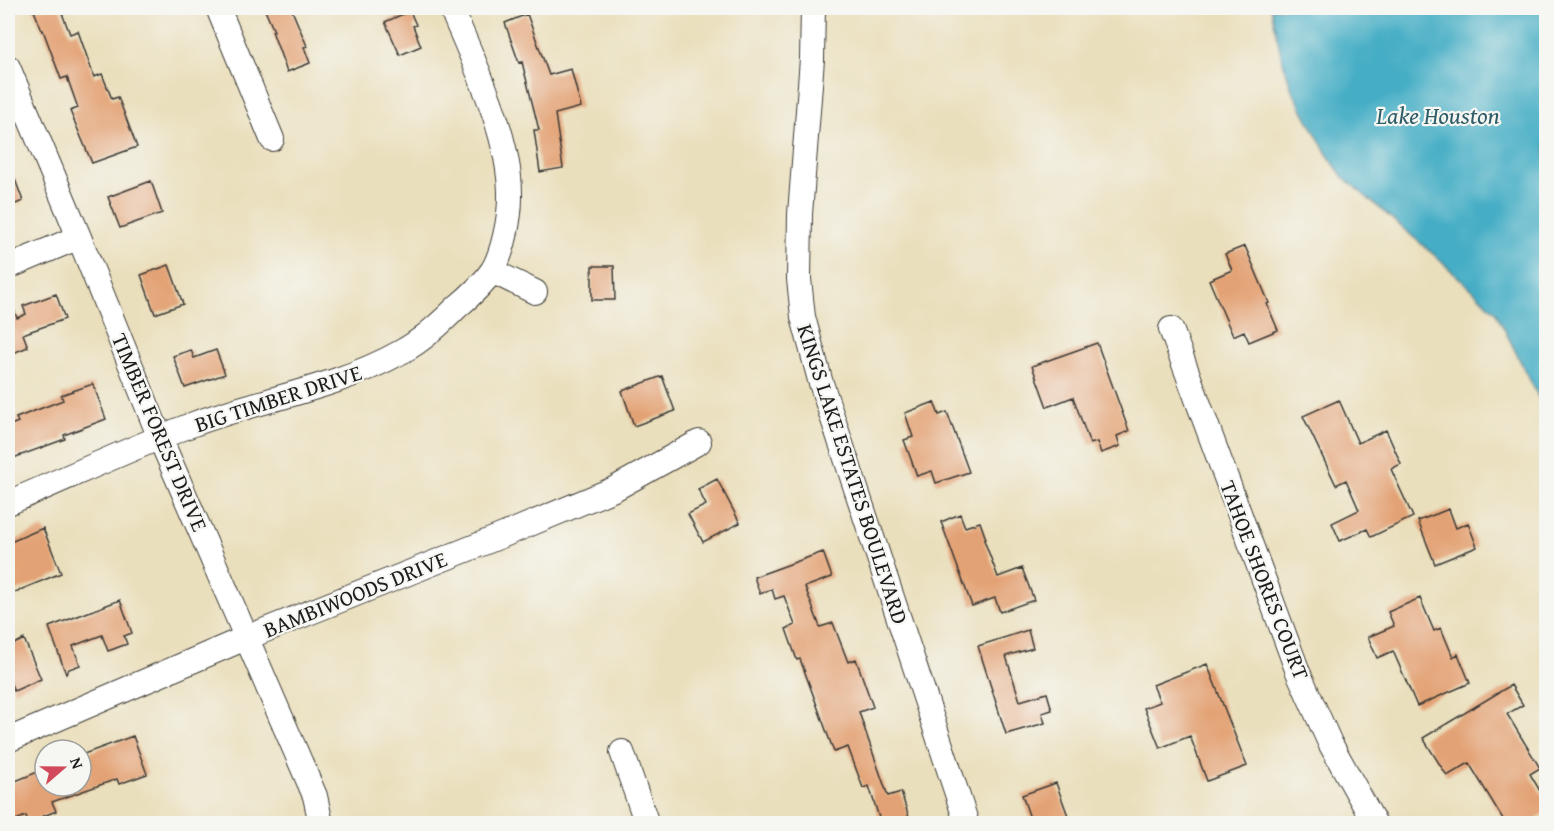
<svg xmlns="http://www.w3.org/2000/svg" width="1554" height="831" font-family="'Gentium Book Plus',serif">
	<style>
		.water { fill: #45adc5; stroke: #306470; stroke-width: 1.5 }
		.building { fill: #e3a275 }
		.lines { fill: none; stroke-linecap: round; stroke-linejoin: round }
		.minor-casing { stroke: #3b3934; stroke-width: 26 }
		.minor { stroke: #fff; stroke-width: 24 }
		.labels { text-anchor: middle; stroke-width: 4.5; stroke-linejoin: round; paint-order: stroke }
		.street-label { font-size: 22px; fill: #1c1c1c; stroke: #f6f6f2 }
		.water-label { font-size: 24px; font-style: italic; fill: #2e5d68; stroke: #f6f6f2 }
	</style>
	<rect width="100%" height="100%" fill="#f6f6f2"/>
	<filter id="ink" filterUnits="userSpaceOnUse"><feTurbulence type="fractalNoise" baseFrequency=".0167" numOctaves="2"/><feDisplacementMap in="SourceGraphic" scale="12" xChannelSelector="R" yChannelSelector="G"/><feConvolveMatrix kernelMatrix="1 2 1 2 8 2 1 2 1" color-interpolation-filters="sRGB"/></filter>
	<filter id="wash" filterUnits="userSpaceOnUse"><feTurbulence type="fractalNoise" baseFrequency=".008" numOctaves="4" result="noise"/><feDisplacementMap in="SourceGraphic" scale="24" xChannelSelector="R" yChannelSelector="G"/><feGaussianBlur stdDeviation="1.35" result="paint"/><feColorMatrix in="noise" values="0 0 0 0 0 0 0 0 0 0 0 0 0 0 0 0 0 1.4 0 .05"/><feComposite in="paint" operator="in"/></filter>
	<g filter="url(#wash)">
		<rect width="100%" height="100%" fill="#eadfbc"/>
		<path class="water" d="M 1271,8 L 1546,8 L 1546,412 L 1495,311 L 1432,253 L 1343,177 L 1327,154 L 1292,90 L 1281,55 Z"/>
		<g id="blocks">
			<path class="building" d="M 33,8 L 60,8 L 70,34 L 78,31 L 94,77 L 102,74 L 112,99 L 118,97 L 137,147 L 92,163 L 70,111 L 78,108 L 67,77 L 61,79 L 43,30 L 42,31 Z
				M 264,8 L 291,8 L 307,46 L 304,47 L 310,63 L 287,72 L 272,31 L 274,31 Z
				M 410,11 L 416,25 L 413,26 L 421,46 L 400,55 L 385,22 Z
				M 527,14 L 549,75 L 571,69 L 581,107 L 555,114 L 563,168 L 540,172 L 534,130 L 539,130 L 522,62 L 519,63 L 505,23 Z
				M 8,163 L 9,163 L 23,201 L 8,207 Z
				M 151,181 L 162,213 L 120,228 L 108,197 Z
				M 1245,246 L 1269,303 L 1267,304 L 1278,330 L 1249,342 L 1244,331 L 1233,336 L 1209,280 L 1232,270 L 1225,254 Z
				M 169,265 L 183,304 L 155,314 L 141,275 Z
				M 592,266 L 614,266 L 615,300 L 592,300 Z
				M 56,294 L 65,319 L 23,334 L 28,347 L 8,355 L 8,297 L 9,297 L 17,318 L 26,314 L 23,306 Z
				M 1097,343 L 1129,431 L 1117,436 L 1120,446 L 1101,453 L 1097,442 L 1090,444 L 1073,397 L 1047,407 L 1032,366 Z
				M 191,350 L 194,358 L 216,350 L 225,374 L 185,388 L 173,356 Z
				M 662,376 L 675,411 L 634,426 L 622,391 Z
				M 93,384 L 106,419 L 64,435 L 65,439 L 8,460 L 8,426 L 18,422 L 16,418 L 63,400 L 61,395 Z
				M 1339,400 L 1358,443 L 1386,430 L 1401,464 L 1391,469 L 1413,517 L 1371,537 L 1367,529 L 1340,541 L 1332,523 L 1359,510 L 1346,480 L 1336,485 L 1303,416 Z
				M 934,402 L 939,415 L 947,412 L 969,472 L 936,483 L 932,471 L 917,476 L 904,440 L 913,437 L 905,413 Z
				M 717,479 L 740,523 L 703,542 L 688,514 L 706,505 L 698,489 Z
				M 1449,509 L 1456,528 L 1468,523 L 1477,547 L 1435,564 L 1418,521 Z
				M 960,514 L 965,527 L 980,522 L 986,539 L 984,540 L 998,577 L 1022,568 L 1034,600 L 1000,612 L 995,598 L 972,606 L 941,522 Z
				M 43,528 L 61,573 L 8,595 L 8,543 Z
				M 823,552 L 832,577 L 805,587 L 820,627 L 833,623 L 848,662 L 856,659 L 873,707 L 859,712 L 868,739 L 888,796 L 901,792 L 911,824 L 881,824 L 869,786 L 863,788 L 848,747 L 834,752 L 800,659 L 797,660 L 786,629 L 795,625 L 784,596 L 775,599 L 772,589 L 760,594 L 754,577 Z
				M 1420,598 L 1434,631 L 1441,628 L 1453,657 L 1458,654 L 1470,683 L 1417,706 L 1393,651 L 1377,658 L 1368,637 L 1394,626 L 1388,612 Z
				M 120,600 L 132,633 L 124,636 L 127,644 L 108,651 L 102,635 L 73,646 L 80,665 L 69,669 L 66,674 L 49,627 Z
				M 1028,630 L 1033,648 L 1006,656 L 1020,701 L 1047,693 L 1052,710 L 1042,713 L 1045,723 L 1006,734 L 978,646 Z
				M 24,639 L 41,679 L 14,691 L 8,677 L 8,647 Z
				M 1207,664 L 1247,766 L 1207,781 L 1190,736 L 1160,748 L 1144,708 L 1160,702 L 1153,685 Z
				M 1511,685 L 1523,705 L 1507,714 L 1540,768 L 1530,774 L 1546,801 L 1546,812 L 1528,824 L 1506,824 L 1469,763 L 1447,776 L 1423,738 Z
				M 133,736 L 147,774 L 119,784 L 117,779 L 52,802 L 56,811 L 29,822 L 26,816 L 8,823 L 8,784 L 40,771 L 45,786 L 81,786 L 81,755 Z
				M 1056,783 L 1071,824 L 1032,824 L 1022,795 Z"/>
		</g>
	</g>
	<g filter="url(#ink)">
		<use href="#blocks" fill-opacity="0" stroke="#3b3934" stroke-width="1.5"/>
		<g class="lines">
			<g class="minor-casing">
				<path id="minor" d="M 218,8 L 272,139
					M 813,8 L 812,59 L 800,214 L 799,279 L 803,317 L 820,380 L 967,824
					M 8,67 L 79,237 L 160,438 L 315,796 L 321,824
					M 8,267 L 79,237
					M 492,271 L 535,292
					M 1171,329 L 1298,672 L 1330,743 L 1375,824
					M 8,503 C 69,477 129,449 191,425 C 260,399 335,389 401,352 C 422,341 440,324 457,307 C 469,297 483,284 492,271 C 503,254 510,218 510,197 C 511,138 474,62 451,8
					M 8,740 L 248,637 L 506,534 L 614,489 L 699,442
					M 622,752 L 647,824"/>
			</g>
			<use href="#minor" class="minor"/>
		</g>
	</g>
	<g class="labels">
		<g class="street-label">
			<text transform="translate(278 398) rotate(-18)" y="8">BIG TIMBER DRIVE</text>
			<text transform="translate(160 432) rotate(67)" y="8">TIMBER FOREST DRIVE</text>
			<text transform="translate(853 474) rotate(72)" y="8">KINGS LAKE ESTATES BOULEVARD</text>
			<text transform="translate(1265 580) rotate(69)" y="8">TAHOE SHORES COURT</text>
			<text transform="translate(355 594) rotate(-22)" y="8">BAMBIWOODS DRIVE</text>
		</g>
		<g class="water-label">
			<text x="1438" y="124">Lake Houston</text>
		</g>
	</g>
	<rect width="1554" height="831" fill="none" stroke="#f6f6f2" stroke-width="30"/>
	<g transform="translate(63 768) rotate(70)"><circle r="28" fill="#f6f6f2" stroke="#9f9f9c" stroke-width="1.5"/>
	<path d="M0-4.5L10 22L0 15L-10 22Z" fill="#d1495b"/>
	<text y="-9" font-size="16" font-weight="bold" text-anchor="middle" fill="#1c1c1c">N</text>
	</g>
</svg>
